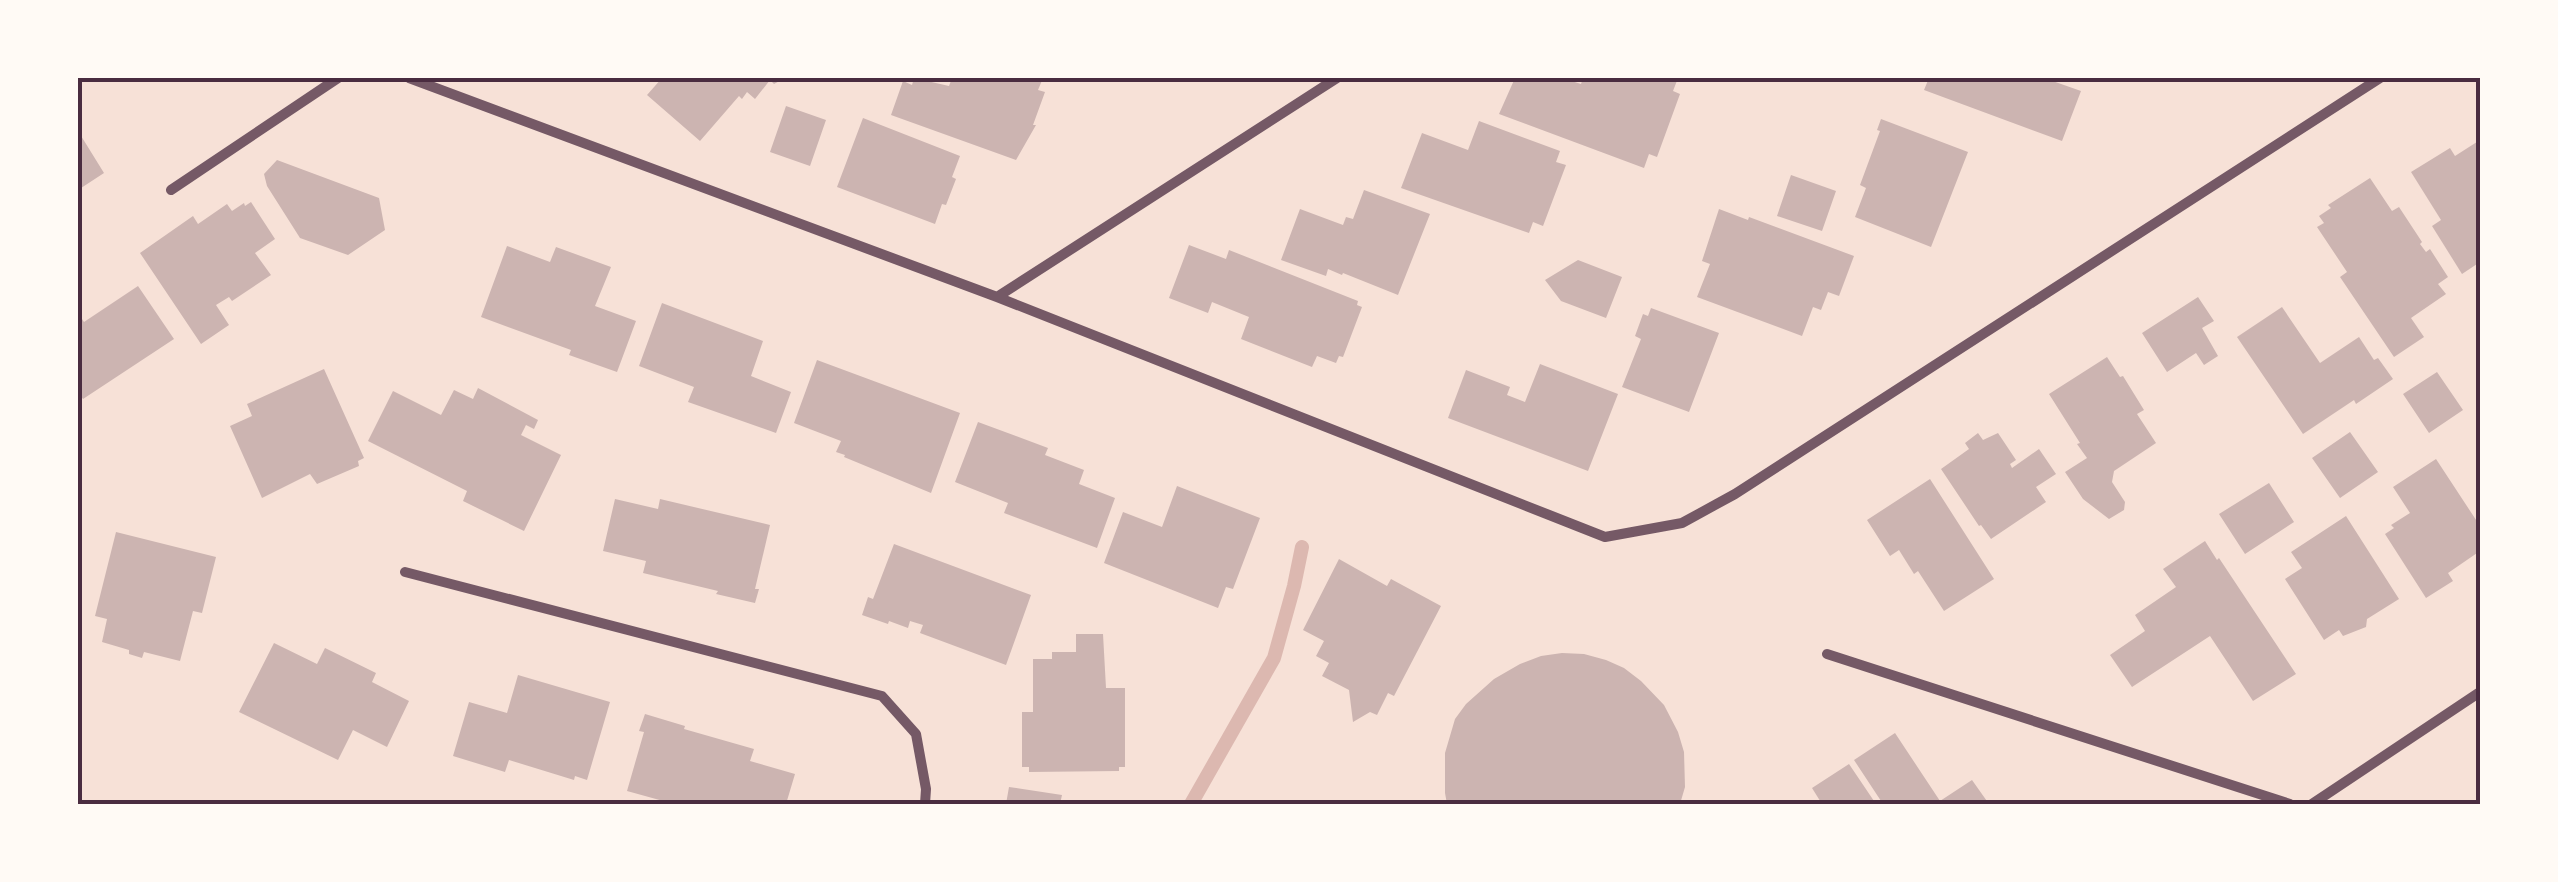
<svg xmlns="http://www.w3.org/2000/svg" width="2558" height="882" font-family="'Public Sans',sans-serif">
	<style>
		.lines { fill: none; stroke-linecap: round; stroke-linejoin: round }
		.stream { stroke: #dcb8b0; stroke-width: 14 }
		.building { fill: #ccb4b1 }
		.minor { stroke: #755966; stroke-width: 10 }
		.neatline { fill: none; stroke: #4a2c40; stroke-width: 4 }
	</style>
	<rect width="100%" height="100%" fill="#f7e1d7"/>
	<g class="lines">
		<path class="stream" d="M 1191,804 L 1274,658 L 1294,586 L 1302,547"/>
	</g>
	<path class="building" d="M 662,78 L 785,78 L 774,84 L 770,80 L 755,99 L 747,92 L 742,99 L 739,96 L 700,141 L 647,95 Z
		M 914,78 L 949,86 L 952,78 L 1043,78 L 1038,90 L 1045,92 L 1033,125 L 1036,125 L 1016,160 L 891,115 L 903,81 L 912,85 Z
		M 1515,78 L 1562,78 L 1581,84 L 1583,78 L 1678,78 L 1673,91 L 1680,94 L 1657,157 L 1649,154 L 1644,168 L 1499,114 Z
		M 1929,78 L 2044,78 L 2081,91 L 2062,141 L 1924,90 Z
		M 786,106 L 826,120 L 810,166 L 770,152 Z
		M 863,118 L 960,156 L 952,177 L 956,179 L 946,205 L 942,204 L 935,224 L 837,187 Z
		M 1881,119 L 1968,152 L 1931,247 L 1855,217 L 1866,188 L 1860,185 L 1880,131 L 1877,130 Z
		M 1479,121 L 1560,151 L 1556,162 L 1566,165 L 1543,226 L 1533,222 L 1529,233 L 1401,188 L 1422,133 L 1468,150 Z
		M 78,131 L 104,173 L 78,190 Z
		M 2480,140 L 2480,262 L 2462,274 L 2432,226 L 2441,220 L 2411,172 L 2450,148 L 2455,156 Z
		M 277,160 L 379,198 L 385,230 L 348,255 L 300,238 L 267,186 L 264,174 Z
		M 1791,175 L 1836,191 L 1822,231 L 1777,216 Z
		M 2370,178 L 2392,211 L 2399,207 L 2422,242 L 2420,244 L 2426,252 L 2430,249 L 2448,277 L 2438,284 L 2446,294 L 2411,318 L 2424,337 L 2394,357 L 2340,277 L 2347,272 L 2317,227 L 2324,223 L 2319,216 L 2331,208 L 2328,205 Z
		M 1364,190 L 1430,214 L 1398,295 L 1343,273 L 1342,275 L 1328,269 L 1326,276 L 1281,260 L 1300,209 L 1343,225 L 1346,217 L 1353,219 Z
		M 251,202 L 275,239 L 255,253 L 271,275 L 232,301 L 229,297 L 216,305 L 229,325 L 201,344 L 140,253 L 193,216 L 198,224 L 227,204 L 232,211 L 244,203 L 245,206 Z
		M 1719,209 L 1748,220 L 1749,217 L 1854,256 L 1839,296 L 1828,292 L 1821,310 L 1813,307 L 1802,336 L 1697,297 L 1710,264 L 1702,261 Z
		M 1189,245 L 1226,259 L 1229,250 L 1358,301 L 1357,305 L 1362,307 L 1343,357 L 1339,356 L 1336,363 L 1317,356 L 1312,367 L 1241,339 L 1249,317 L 1212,302 L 1208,313 L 1169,298 Z
		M 507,246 L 550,262 L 556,247 L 611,267 L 595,306 L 636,321 L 617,372 L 569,355 L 571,350 L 481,317 Z
		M 1578,260 L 1622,277 L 1606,318 L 1561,301 L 1545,280 Z
		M 138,286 L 174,339 L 83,399 L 78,392 L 78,317 L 80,316 L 84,322 Z
		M 2198,297 L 2214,321 L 2202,328 L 2218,356 L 2204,365 L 2196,353 L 2167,372 L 2142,333 Z
		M 662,303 L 763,341 L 751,376 L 791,392 L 776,433 L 688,402 L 694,387 L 639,366 Z
		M 2282,307 L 2320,363 L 2359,337 L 2374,360 L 2378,358 L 2393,379 L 2356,404 L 2354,400 L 2303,434 L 2237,337 Z
		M 1651,308 L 1719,333 L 1689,412 L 1622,387 L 1641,339 L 1635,336 L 1643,314 L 1648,316 Z
		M 2107,357 L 2120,377 L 2123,376 L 2144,410 L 2137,414 L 2156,443 L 2114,471 L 2112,482 L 2125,502 L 2124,510 L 2109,519 L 2083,499 L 2065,472 L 2087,458 L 2077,444 L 2080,443 L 2049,394 Z
		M 817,360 L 960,413 L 931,493 L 844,457 L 845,455 L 836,452 L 841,441 L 794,423 Z
		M 1540,364 L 1618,394 L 1588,471 L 1448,418 L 1466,370 L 1510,387 L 1507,395 L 1525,402 Z
		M 324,369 L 364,458 L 358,461 L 359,466 L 317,484 L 310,474 L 262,498 L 230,426 L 252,416 L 247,404 Z
		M 2437,372 L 2463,410 L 2429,433 L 2403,394 Z
		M 478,388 L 538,420 L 534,429 L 526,425 L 521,435 L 561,455 L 524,531 L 463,501 L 467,491 L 368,441 L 393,391 L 441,415 L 454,390 L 473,399 Z
		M 978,422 L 1048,448 L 1045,455 L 1084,470 L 1079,484 L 1115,498 L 1097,548 L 1004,513 L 1008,503 L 955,482 Z
		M 2350,432 L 2378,472 L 2340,498 L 2312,458 Z
		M 1978,433 L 1983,440 L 1998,433 L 2016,460 L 2010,464 L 2012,468 L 2039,449 L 2056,474 L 2036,487 L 2046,502 L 1991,539 L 1981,525 L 1979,526 L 1941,469 L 1969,449 L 1965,443 Z
		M 2436,459 L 2480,526 L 2480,551 L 2448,573 L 2453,581 L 2426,598 L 2385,534 L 2394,528 L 2391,525 L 2410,513 L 2393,487 Z
		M 1930,479 L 1994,579 L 1944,611 L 1918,571 L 1914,574 L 1899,550 L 1890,556 L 1867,520 Z
		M 2269,483 L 2294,522 L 2245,554 L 2219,514 Z
		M 1177,486 L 1260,518 L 1233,589 L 1226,587 L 1218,608 L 1104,563 L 1123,512 L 1162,527 Z
		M 615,499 L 658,509 L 660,499 L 770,525 L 755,589 L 759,589 L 755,603 L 716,594 L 718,591 L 643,573 L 646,561 L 603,551 Z
		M 2346,516 L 2399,599 L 2367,619 L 2366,627 L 2343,636 L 2339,630 L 2324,640 L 2285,579 L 2302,568 L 2291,552 Z
		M 116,532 L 216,557 L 202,613 L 193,611 L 180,661 L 144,652 L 142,658 L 129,654 L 129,650 L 102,642 L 107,619 L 95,616 Z
		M 2205,541 L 2217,560 L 2219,558 L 2296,674 L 2253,701 L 2210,636 L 2132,687 L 2110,655 L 2145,631 L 2135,615 L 2176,587 L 2163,569 Z
		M 894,544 L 1031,595 L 1006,665 L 920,633 L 923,625 L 910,621 L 908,628 L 889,621 L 888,624 L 862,615 L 868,597 L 873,599 Z
		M 1339,559 L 1387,586 L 1391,579 L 1441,606 L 1394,696 L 1388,693 L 1377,715 L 1370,712 L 1353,722 L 1349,690 L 1322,676 L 1329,663 L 1316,656 L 1324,641 L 1303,630 Z
		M 1076,634 L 1103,634 L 1106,688 L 1125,688 L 1125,767 L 1119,767 L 1119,771 L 1029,772 L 1029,767 L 1022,767 L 1022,712 L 1033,712 L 1033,659 L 1052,659 L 1052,652 L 1076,652 Z
		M 274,643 L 317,664 L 325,648 L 376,673 L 372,682 L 409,701 L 387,747 L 353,730 L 338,760 L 239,712 Z
		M 1562,653 L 1584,654 L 1606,660 L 1624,668 L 1641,681 L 1664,705 L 1678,732 L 1684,752 L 1685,787 L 1680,804 L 1447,804 L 1445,793 L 1445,753 L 1455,719 L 1466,704 L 1494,679 L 1520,664 L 1541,656 Z
		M 518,675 L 610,702 L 587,780 L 575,776 L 574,780 L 509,760 L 505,772 L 453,756 L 469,702 L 507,713 Z
		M 645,714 L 685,726 L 684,729 L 754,749 L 750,761 L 795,774 L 786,804 L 674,804 L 627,791 L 644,732 L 639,731 Z
		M 1895,733 L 1940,801 L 1972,780 L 1989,804 L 1883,804 L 1854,760 Z
		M 1849,764 L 1876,804 L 1822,804 L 1812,788 Z
		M 1009,787 L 1062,795 L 1060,804 L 1006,804 Z"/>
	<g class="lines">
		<path class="minor" d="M 409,78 L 997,297 L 1605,537 L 1682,523 L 1735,494 L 2380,78
			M 171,190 L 338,78
			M 997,297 L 1337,78
			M 405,572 L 882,696 L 916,734 L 926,789 L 925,804
			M 1827,654 L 2290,804
			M 2312,804 L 2480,692"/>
	</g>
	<rect width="2558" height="882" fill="none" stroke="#fffaf5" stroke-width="160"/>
	<rect x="80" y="80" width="2398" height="722" class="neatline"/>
</svg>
